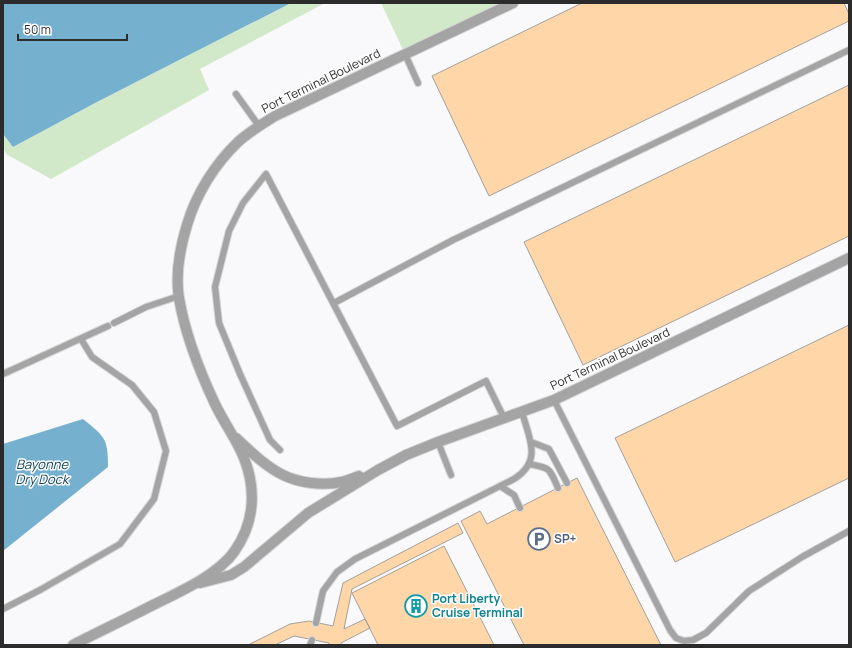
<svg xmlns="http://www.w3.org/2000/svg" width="852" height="648" font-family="Manrope,sans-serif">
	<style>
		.green { fill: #d1e9c9 }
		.water { fill: #75b0ce }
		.building { fill: #fed6a8; stroke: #a2a19f }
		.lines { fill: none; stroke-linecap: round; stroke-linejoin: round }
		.lane-casing { stroke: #d4d4d6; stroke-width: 8 }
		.street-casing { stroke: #d4d4d6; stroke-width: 12 }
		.lane { stroke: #a5a4a4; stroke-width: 6 }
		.street { stroke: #a5a4a4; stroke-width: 10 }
		.labels { text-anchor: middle; stroke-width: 3; stroke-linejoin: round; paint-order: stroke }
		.street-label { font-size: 12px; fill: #2b2b2b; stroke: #fff }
		.service-label { font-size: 12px; font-weight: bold; fill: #4e5e75; stroke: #fff; text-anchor: start }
		.culture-label { font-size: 12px; font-weight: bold; fill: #0d838f; stroke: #fff; text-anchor: start }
		.water-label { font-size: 13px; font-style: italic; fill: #15465b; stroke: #fff }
	</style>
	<rect width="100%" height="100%" fill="#f9f9fb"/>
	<path class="green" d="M 291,3 L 325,3 L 200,69 L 209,90 L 51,179 L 6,154 L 3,147 L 3,134 L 13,147 L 95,103 Z
		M 381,3 L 513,3 L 405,54 Z"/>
	<path class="water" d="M 3,3 L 291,3 L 95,103 L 13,147 L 3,134 Z
		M 83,419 C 105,437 108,438 108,467 L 3,551 L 3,444 Z"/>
	<path class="building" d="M 582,3 L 844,3 L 849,14 L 849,21 L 489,196 L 432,76 Z
		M 849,85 L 849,236 L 583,365 L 524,242 Z
		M 849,325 L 849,478 L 675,562 L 615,438 Z
		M 577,478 L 661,645 L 524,645 L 461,521 L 480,511 L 487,524 Z
		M 458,523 L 463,533 L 352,589 L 344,629 L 365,619 L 370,628 L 341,643 L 341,645 L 329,645 L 329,643 L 294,636 L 275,645 L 248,645 L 290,624 L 309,621 L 333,626 L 343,583 Z
		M 444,546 L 494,645 L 378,645 L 352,593 Z"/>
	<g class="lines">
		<g class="lane-casing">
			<path id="lane" d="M 405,54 L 418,83
				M 236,94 L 259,126
				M 334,303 L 453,240 L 849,50
				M 114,323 L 146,307 L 179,296
				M 3,374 L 108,326
				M 554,400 L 670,630 L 676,638 L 684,641 L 693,640 L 706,633 L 749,591 L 802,557 L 849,531
				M 438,442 L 451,475
				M 531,442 L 549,449 L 567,483
				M 280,450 L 270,440 L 240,374 L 219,323 L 215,287 L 229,231 L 243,203 L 266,174 L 397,426 L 486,381 L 504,418
				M 529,464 C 551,468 549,468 558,488
				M 500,486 L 514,495 L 520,508
				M 3,609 L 40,590 L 120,544 L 154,499 L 166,451 L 154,412 L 132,385 L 92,357 L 81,339
				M 316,623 L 323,591 L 337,572 L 355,559 L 514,479 C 543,461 529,438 522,412
				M 310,645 L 312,640"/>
		</g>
		<g class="street-casing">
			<path id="street" d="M 236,438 C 250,451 265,466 283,475 C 299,483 323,486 341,482 C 347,481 353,478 359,476
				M 200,583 L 231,575 L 244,567 L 308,513 L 378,470 L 406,455 L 438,442 L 554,400 L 849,258
				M 73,645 C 98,632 124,620 149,607 C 175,594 217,576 234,552 C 254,524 257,491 244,458 C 237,440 224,423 215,404 C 200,372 185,334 179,298 C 175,274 180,248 187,225 C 196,194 215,164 238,142 C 249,132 262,124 275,116 L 513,3"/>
		</g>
		<use href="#lane" class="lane"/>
		<use href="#street" class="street"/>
	</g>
	<defs>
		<g id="parking-ring" transform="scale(1.15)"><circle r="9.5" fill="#fff" stroke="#5c6f8a" stroke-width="1.5"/><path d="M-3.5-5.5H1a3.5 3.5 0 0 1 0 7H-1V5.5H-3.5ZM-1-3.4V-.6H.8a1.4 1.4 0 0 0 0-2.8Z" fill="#5c6f8a"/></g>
		<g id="building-ring" transform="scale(1.15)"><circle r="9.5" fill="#fff" stroke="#0f9aa8" stroke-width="1.5"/><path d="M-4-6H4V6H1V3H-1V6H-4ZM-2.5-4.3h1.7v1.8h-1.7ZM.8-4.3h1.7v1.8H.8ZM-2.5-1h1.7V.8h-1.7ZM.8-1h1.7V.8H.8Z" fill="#0f9aa8"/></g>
	</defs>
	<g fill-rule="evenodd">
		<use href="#parking-ring" x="539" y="539"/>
		<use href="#building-ring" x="416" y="606"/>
	</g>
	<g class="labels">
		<g class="street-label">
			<text transform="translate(321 81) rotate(-26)" y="4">Port Terminal Boulevard</text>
			<text transform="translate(610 359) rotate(-25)" y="4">Port Terminal Boulevard</text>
		</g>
		<g class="service-label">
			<text x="554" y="543">SP+</text>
		</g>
		<g class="culture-label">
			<text x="432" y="603">Port Liberty<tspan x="432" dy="14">Cruise Terminal</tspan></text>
		</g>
		<g class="water-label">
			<text x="42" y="469">Bayonne<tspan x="42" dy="15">Dry Dock</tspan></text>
		</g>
	</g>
	<rect width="852" height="648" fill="none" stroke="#2b2b2b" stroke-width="8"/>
	<path d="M18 34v6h109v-6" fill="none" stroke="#2b2b2b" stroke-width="2"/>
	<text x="24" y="34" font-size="12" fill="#2b2b2b" stroke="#ffffff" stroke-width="3" paint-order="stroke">50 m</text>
</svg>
